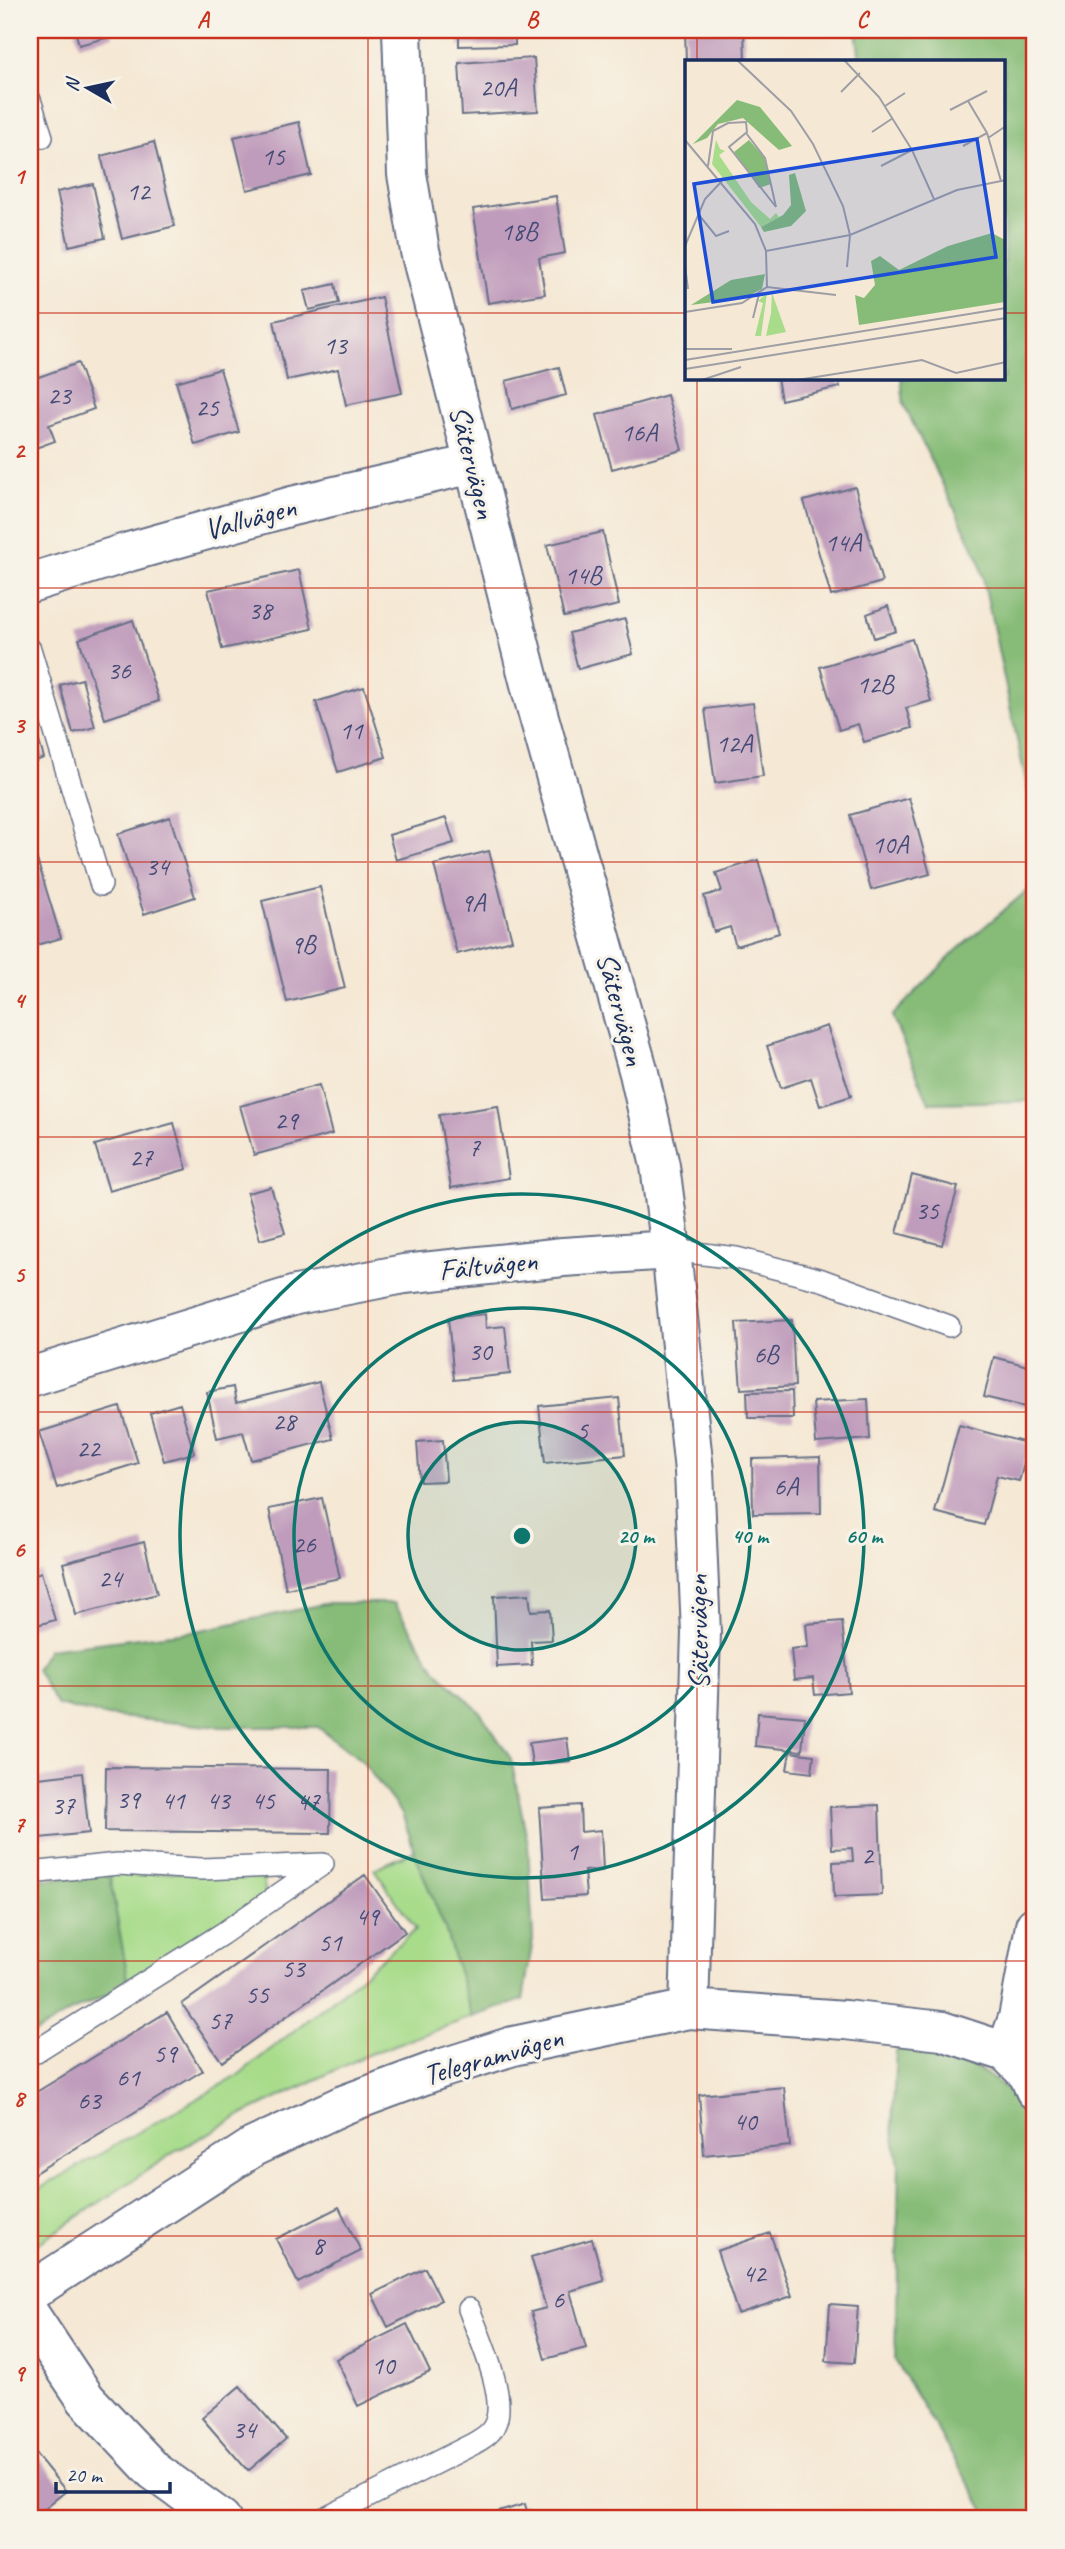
<svg xmlns="http://www.w3.org/2000/svg" width="1065" height="2549" font-family="Caveat,sans-serif">
	<style>
		.green { fill: #a8dc8b; stroke: #628674; stroke-width: 2 }
		.forest { fill: #86bc77; stroke: #50766a; stroke-width: 2 }
		.building { fill: #c09cbc }
		.lines { fill: none; stroke-linecap: round; stroke-linejoin: round }
		.lane-casing { stroke: #677087; stroke-width: 24 }
		.street-casing { stroke: #677087; stroke-width: 42 }
		.lane { stroke: #fff; stroke-width: 21 }
		.street { stroke: #fff; stroke-width: 38 }
		.grid { fill: none; stroke: #c8321e; stroke-width: 2; stroke-opacity: 0.55 }
		.ring { fill: none; stroke: #0f766e; stroke-width: 3.5 }
		.labels { text-anchor: middle; stroke-width: 6; stroke-linejoin: round; paint-order: stroke }
		.number-label { font-size: 26px; fill: #444a76 }
		.street-label { font-size: 30px; fill: #1b2f5e; stroke: #f7f3e8 }
		.inset-road { fill: none; stroke: #9e9ea5; stroke-width: 2 }
		.view { fill: #1d4ed8; fill-opacity: 0.15; stroke: #1d4ed8; stroke-width: 3.5 }
		.inset-edge { fill: none; stroke: #1b2f5e; stroke-width: 3.5 }
		.centre { fill: #0f766e; stroke: #f7f3e8; stroke-width: 3.5 }
		.ring-label { font-size: 21px; text-anchor: middle; font-weight: bold; fill: #0f766e; stroke: #f7f3e8; stroke-width: 6; stroke-linejoin: round; paint-order: stroke }
		.neatline { fill: none; stroke: #c8321e; stroke-width: 2.5 }
		.grid-label { font-size: 23px; text-anchor: middle; font-weight: bold; fill: #c8321e }
	</style>
	<rect width="100%" height="100%" fill="#f7f3e8"/>
	<filter id="ink" filterUnits="userSpaceOnUse"><feTurbulence type="fractalNoise" baseFrequency=".0143" numOctaves="2"/><feDisplacementMap in="SourceGraphic" scale="14" xChannelSelector="R" yChannelSelector="G"/><feConvolveMatrix kernelMatrix="1 2 1 2 8 2 1 2 1" color-interpolation-filters="sRGB"/></filter>
	<filter id="wash" filterUnits="userSpaceOnUse"><feTurbulence type="fractalNoise" baseFrequency=".00686" numOctaves="4" result="noise"/><feDisplacementMap in="SourceGraphic" scale="28" xChannelSelector="R" yChannelSelector="G"/><feGaussianBlur stdDeviation="1.57" result="paint"/><feColorMatrix in="noise" values="0 0 0 0 0 0 0 0 0 0 0 0 0 0 0 0 0 1.4 0 .05"/><feComposite in="paint" operator="in"/></filter>
	<g filter="url(#wash)">
		<rect width="100%" height="100%" fill="#f5e8d4"/>
		<path class="green" d="M 414,1851 L 445,1928 L 472,2017 L 367,2055 L 242,2115 L 176,2151 L 30,2249 L 30,2194 L 237,2076 L 345,1990 L 416,1929 L 374,1869 Z
			M 262,1872 L 266,1896 L 129,1985 L 109,1873 Z"/>
		<path class="forest" d="M 856,30 L 1035,30 L 1035,825 L 979,559 L 904,405 L 901,378 L 1004,378 L 1004,61 L 860,61 Z
			M 1035,884 L 1035,1101 L 929,1103 L 892,1016 L 957,950 Z
			M 329,1603 L 394,1603 L 435,1669 L 480,1712 L 511,1759 L 528,1844 L 533,1939 L 523,2000 L 472,2017 L 445,1928 L 421,1870 L 402,1814 L 362,1761 L 318,1727 L 219,1727 L 108,1716 L 57,1705 L 36,1669 L 48,1649 L 197,1631 Z
			M 109,1873 L 129,1985 L 68,2013 L 30,2036 L 30,1881 Z
			M 896,2049 L 914,2050 L 972,2065 L 1023,2099 L 1035,2138 L 1035,2519 L 990,2519 L 895,2360 L 899,2164 L 892,2127 Z"/>
		<g id="blocks">
			<path class="building" d="M 75,30 L 111,30 L 113,36 L 79,45 Z
				M 459,30 L 515,30 L 515,45 L 459,46 Z
				M 685,30 L 744,30 L 745,61 L 686,61 Z
				M 534,58 L 538,111 L 462,115 L 459,63 Z
				M 299,122 L 311,175 L 247,190 L 234,137 Z
				M 154,142 L 175,226 L 122,239 L 101,156 Z
				M 93,184 L 105,238 L 69,246 L 57,192 Z
				M 556,196 L 565,253 L 539,258 L 545,294 L 488,303 L 473,209 Z
				M 335,284 L 339,303 L 309,310 L 304,291 Z
				M 381,297 L 402,393 L 346,405 L 338,369 L 287,380 L 274,321 Z
				M 78,363 L 94,409 L 49,425 L 55,441 L 30,450 L 30,380 Z
				M 559,367 L 566,395 L 512,409 L 506,381 Z
				M 220,369 L 239,432 L 195,445 L 176,382 Z
				M 777,378 L 838,378 L 840,387 L 781,400 Z
				M 667,395 L 682,450 L 612,469 L 597,415 Z
				M 855,487 L 882,582 L 831,596 L 804,501 Z
				M 603,532 L 619,605 L 564,617 L 547,545 Z
				M 299,570 L 312,629 L 222,649 L 208,590 Z
				M 888,606 L 896,631 L 874,638 L 867,614 Z
				M 625,619 L 633,654 L 578,669 L 569,633 Z
				M 133,620 L 159,701 L 105,719 L 79,639 Z
				M 912,639 L 931,701 L 906,708 L 912,728 L 864,742 L 858,724 L 839,730 L 820,667 Z
				M 82,679 L 95,727 L 73,733 L 60,685 Z
				M 364,687 L 386,757 L 338,772 L 316,702 Z
				M 753,703 L 763,776 L 715,783 L 705,709 Z
				M 30,712 L 44,758 L 30,763 Z
				M 909,798 L 930,874 L 871,890 L 850,815 Z
				M 170,817 L 195,897 L 144,914 L 118,834 Z
				M 446,818 L 454,843 L 396,860 L 389,835 Z
				M 489,851 L 512,940 L 457,954 L 434,865 Z
				M 35,853 L 61,938 L 30,947 L 30,854 Z
				M 758,860 L 779,933 L 736,946 L 730,927 L 714,932 L 704,896 L 722,891 L 716,873 Z
				M 320,887 L 345,988 L 287,1002 L 262,901 Z
				M 827,1026 L 851,1096 L 820,1106 L 811,1078 L 781,1088 L 767,1046 Z
				M 319,1085 L 332,1134 L 254,1155 L 240,1106 Z
				M 498,1106 L 509,1178 L 451,1188 L 439,1115 Z
				M 174,1123 L 187,1169 L 109,1191 L 95,1145 Z
				M 912,1175 L 958,1187 L 942,1245 L 897,1233 Z
				M 271,1187 L 285,1233 L 260,1240 L 247,1193 Z
				M 485,1314 L 486,1328 L 505,1326 L 510,1374 L 454,1380 L 448,1318 Z
				M 792,1320 L 795,1386 L 741,1389 L 736,1323 Z
				M 994,1357 L 1035,1368 L 1025,1407 L 984,1397 Z
				M 319,1382 L 333,1439 L 251,1460 L 243,1432 L 217,1438 L 207,1392 L 233,1387 L 236,1403 Z
				M 792,1391 L 793,1418 L 748,1418 L 747,1392 Z
				M 619,1398 L 625,1455 L 545,1463 L 539,1406 Z
				M 868,1399 L 870,1439 L 816,1443 L 813,1402 Z
				M 180,1404 L 194,1453 L 164,1461 L 150,1413 Z
				M 120,1407 L 138,1463 L 57,1488 L 39,1432 Z
				M 959,1425 L 1030,1444 L 1019,1481 L 997,1476 L 984,1525 L 935,1512 Z
				M 443,1440 L 446,1481 L 420,1482 L 417,1442 Z
				M 820,1457 L 821,1513 L 753,1514 L 752,1459 Z
				M 322,1498 L 340,1578 L 286,1589 L 269,1509 Z
				M 144,1542 L 157,1594 L 76,1615 L 63,1563 Z
				M 41,1572 L 55,1620 L 30,1627 L 30,1576 Z
				M 529,1594 L 531,1611 L 550,1610 L 552,1640 L 531,1641 L 532,1665 L 497,1667 L 494,1596 Z
				M 842,1621 L 849,1692 L 815,1695 L 813,1678 L 794,1680 L 791,1649 L 808,1647 L 806,1624 Z
				M 758,1713 L 805,1717 L 802,1751 L 755,1746 Z
				M 567,1738 L 570,1761 L 532,1765 L 529,1743 Z
				M 790,1752 L 814,1755 L 812,1773 L 787,1770 Z
				M 106,1767 L 331,1769 L 330,1833 L 105,1831 Z
				M 82,1773 L 89,1833 L 30,1839 L 30,1779 Z
				M 580,1805 L 581,1832 L 601,1830 L 603,1870 L 584,1871 L 586,1896 L 545,1899 L 539,1808 Z
				M 879,1805 L 882,1895 L 834,1897 L 833,1862 L 853,1861 L 852,1848 L 832,1849 L 830,1807 Z
				M 365,1875 L 405,1932 L 222,2062 L 182,2004 Z
				M 167,2012 L 202,2071 L 30,2176 L 30,2096 Z
				M 784,2087 L 790,2146 L 704,2155 L 699,2095 Z
				M 339,2207 L 361,2251 L 298,2283 L 276,2239 Z
				M 770,2233 L 792,2296 L 738,2314 L 717,2251 Z
				M 592,2239 L 604,2281 L 570,2291 L 586,2348 L 545,2359 L 531,2312 L 546,2308 L 531,2257 Z
				M 425,2268 L 441,2300 L 388,2327 L 372,2294 Z
				M 830,2304 L 858,2306 L 854,2363 L 826,2361 Z
				M 407,2324 L 430,2372 L 358,2406 L 336,2359 Z
				M 240,2386 L 286,2439 L 248,2471 L 202,2418 Z
				M 30,2447 L 66,2491 L 31,2519 L 30,2519 Z
				M 525,2504 L 529,2519 L 476,2519 Z"/>
		</g>
	</g>
	<g filter="url(#ink)">
		<use href="#blocks" fill-opacity="0" stroke="#677087" stroke-width="2"/>
		<g class="lines">
			<g class="lane-casing">
				<path id="lane" d="M 30,100 L 42,137
					M 30,649 L 101,885
					M 671,1250 L 736,1258 L 822,1280 L 949,1326
					M 30,1873 L 118,1864 L 202,1869 L 323,1864 L 222,1934 L 30,2055
					M 324,2519 L 473,2444 C 481,2439 490,2435 494,2426 C 509,2399 479,2337 469,2309"/>
			</g>
			<g class="street-casing">
				<path id="street" d="M 402,30 L 407,174 L 420,251 L 533,696 L 639,1073 L 660,1166 L 671,1250 L 694,1471 L 701,1633 L 689,2009
					M 30,583 L 129,552 L 292,506 L 473,464
					M 30,1377 L 296,1295 L 404,1274 L 563,1257 L 671,1250
					M 1035,1926 L 1018,2018 L 1006,2052 L 1028,2074 L 1035,2090
					M 30,2292 L 253,2147 L 343,2105 L 443,2068 L 513,2046 L 689,2009 L 845,2020 L 942,2031 L 1006,2052
					M 30,2315 L 86,2399 L 154,2471 L 221,2519"/>
			</g>
			<use href="#lane" class="lane"/>
			<use href="#street" class="street"/>
		</g>
	</g>
	<path class="grid" d="M 368,30 L 368,2519M 697,30 L 697,61M 30,313 L 687,313M 1004,313 L 1035,313M 697,378 L 697,2519M 30,588 L 1035,588M 30,862 L 1035,862M 30,1137 L 1035,1137M 30,1412 L 1035,1412M 30,1686 L 1035,1686M 30,1961 L 1035,1961M 30,2236 L 1035,2236"/>
	<circle cx="522" cy="1536" r="114" fill="#0f766e" fill-opacity=".12"/>
	<g class="ring">
		<circle cx="522" cy="1536" r="114"/>
		<circle cx="522" cy="1536" r="228"/>
		<circle cx="522" cy="1536" r="342"/>
	</g>
	<g class="labels">
		<g class="number-label">
			<text x="498" y="96">20A</text>
			<text x="273" y="165">15</text>
			<text x="138" y="200">12</text>
			<text x="519" y="240">18B</text>
			<text x="335" y="354">13</text>
			<text x="59" y="404">23</text>
			<text x="207" y="416">25</text>
			<text x="639" y="441">16A</text>
			<text x="843" y="551">14A</text>
			<text x="583" y="584">14B</text>
			<text x="260" y="619">38</text>
			<text x="119" y="679">36</text>
			<text x="875" y="693">12B</text>
			<text x="351" y="739">11</text>
			<text x="734" y="752">12A</text>
			<text x="890" y="853">10A</text>
			<text x="157" y="875">34</text>
			<text x="473" y="911">9A</text>
			<text x="303" y="953">9B</text>
			<text x="286" y="1129">29</text>
			<text x="474" y="1156">7</text>
			<text x="141" y="1166">27</text>
			<text x="927" y="1219">35</text>
			<text x="480" y="1360">30</text>
			<text x="766" y="1363">6B</text>
			<text x="284" y="1430">28</text>
			<text x="582" y="1439">5</text>
			<text x="88" y="1457">22</text>
			<text x="786" y="1495">6A</text>
			<text x="304" y="1553">26</text>
			<text x="110" y="1587">24</text>
			<text x="128" y="1808">39</text>
			<text x="173" y="1809">41</text>
			<text x="218" y="1809">43</text>
			<text x="263" y="1809">45</text>
			<text x="308" y="1810">47</text>
			<text x="63" y="1814">37</text>
			<text x="572" y="1860">1</text>
			<text x="867" y="1864">2</text>
			<text x="367" y="1925">49</text>
			<text x="330" y="1951">51</text>
			<text x="293" y="1977">53</text>
			<text x="257" y="2003">55</text>
			<text x="220" y="2029">57</text>
			<text x="165" y="2062">59</text>
			<text x="128" y="2086">61</text>
			<text x="89" y="2109">63</text>
			<text x="745" y="2130">40</text>
			<text x="318" y="2254">8</text>
			<text x="754" y="2282">42</text>
			<text x="558" y="2308">6</text>
			<text x="383" y="2374">10</text>
			<text x="244" y="2438">34</text>
		</g>
		<g class="street-label">
			<text transform="translate(473 462) rotate(76)" y="10">Sätervägen</text>
			<text transform="translate(250 518) rotate(-15)" y="10">Vallvägen</text>
			<text transform="translate(621 1009) rotate(75)" y="10">Sätervägen</text>
			<text transform="translate(488 1265) rotate(-6)" y="10">Fältvägen</text>
			<text transform="translate(698 1632) rotate(-91)" y="10">Sätervägen</text>
			<text transform="translate(493 2056) rotate(-16)" y="10">Telegramvägen</text>
		</g>
	</g>
	<g transform="translate(685 60)">
		<rect width="320" height="320" fill="#f5e8d4"/>
		<path d="M 31,80 L 35,89 L 40,91 L 34,95 L 66,142 L 85,159 L 91,153 L 94,157 L 76,167 L 27,104 ZM 82,233 L 76,276 L 70,276 L 78,243 L 73,241 ZM 87,233 L 101,272 L 81,276 L 86,253 Z" fill="#a8dc8b"/>
		<path d="M 52,40 L 75,47 L 107,86 L 94,90 L 58,58 L 33,64 L 22,78 L 8,84 ZM 64,80 L 79,97 L 86,124 L 74,128 L 49,92 ZM 110,113 L 121,151 L 106,166 L 79,172 L 76,167 L 98,155 L 106,145 L 104,115 ZM 307,173 L 320,180 L 320,242 L 174,265 L 170,235 L 179,238 L 190,225 L 186,201 L 195,196 L 214,210 L 263,186 ZM 80,214 L 77,229 L 59,238 L 6,245 L 46,220 Z" fill="#86bc77"/>
		<path class="inset-road" d="M 52,0 L 106,51 L 128,84 L 158,146 L 165,175 L 162,207M 159,0 L 194,37 L 227,90 L 249,139M 156,32 L 175,13M 283,41 L 302,73 L 316,121M 200,46 L 220,33M 265,50 L 302,31M 187,72 L 208,58M 303,78 L 321,66M 0,80 L 70,164 L 81,191 L 82,227M 278,86 L 302,73M 23,106 L 28,71 L 43,63 L 61,62 L 62,72 L 44,87 L 91,147 L 80,98 L 61,73M 196,106 L 227,90M 14,155 L 31,176 L 44,171M 0,186 L 20,139 L 37,121M 81,191 L 165,175 L 272,130 L 321,120M 0,206 L 3,229M 0,252 L 57,243 L 82,227 L 151,235M 68,258 L 74,234M 0,289 L 47,289M 0,300 L 321,248M 0,309 L 321,258M 14,321 L 56,307M 106,321 L 237,300 L 271,313 L 321,302"/>
		<path class="view" d="M 292,79 L 311,197 L 28,242 L 9,124 Z"/>
		<rect width="320" height="320" class="inset-edge"/>
	</g>
	<circle cx="522" cy="1536" r="10" class="centre"/>
	<g class="ring-label">
		<text x="636" y="1543">20 m</text>
		<text x="750" y="1543">40 m</text>
		<text x="864" y="1543">60 m</text>
	</g>
	<rect width="1065" height="2549" fill="none" stroke="#f7f3e8" stroke-width="77"/>
	<g transform="translate(88 88) rotate(279)" stroke="#f7f3e8" stroke-width="5" paint-order="stroke">
	<path d="M0-5L12 26L0 18L-12 26Z" fill="#1b2f5e"/>
	<text y="-10" font-size="19" font-weight="bold" text-anchor="middle" fill="#1b2f5e">N</text>
	</g>
	<path d="M56 2482v10h114v-10" fill="none" stroke="#1b2f5e" stroke-width="3.5"/>
	<text x="66" y="2482" font-size="21" fill="#1b2f5e" stroke="#f7f3e8" stroke-width="5" paint-order="stroke">20 m</text>
	<rect x="38" y="38" width="988" height="2472" class="neatline"/>
	<g class="grid-label">
		<text x="203" y="27">A</text>
		<text x="532" y="27">B</text>
		<text x="862" y="27">C</text>
		<text x="19" y="184">1</text>
		<text x="19" y="458">2</text>
		<text x="19" y="733">3</text>
		<text x="19" y="1008">4</text>
		<text x="19" y="1282">5</text>
		<text x="19" y="1557">6</text>
		<text x="19" y="1832">7</text>
		<text x="19" y="2106">8</text>
		<text x="19" y="2381">9</text>
	</g>
</svg>
